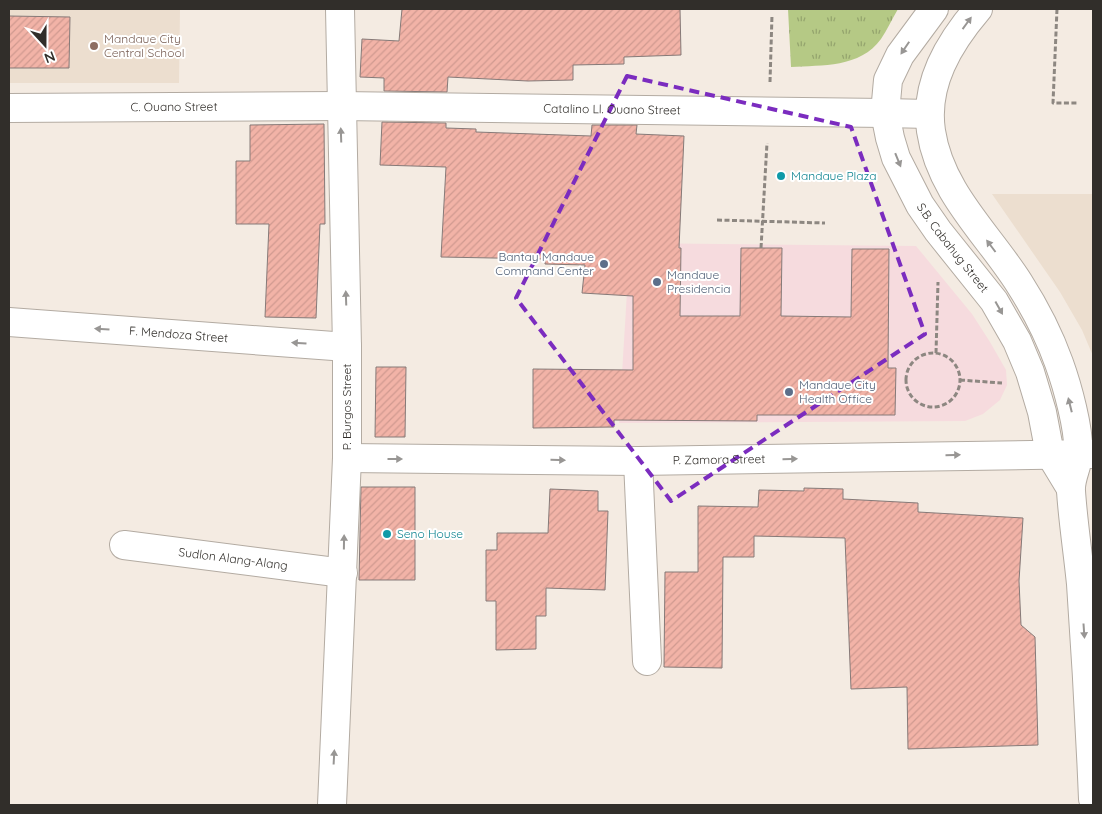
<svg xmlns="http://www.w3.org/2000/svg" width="1102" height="814" font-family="Quicksand,sans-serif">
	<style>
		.commercial { fill: #f6dbde }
		.built { fill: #ecdecf }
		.park { fill: url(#park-tufts) }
		.building { fill: url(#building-hatch); stroke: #867a78 }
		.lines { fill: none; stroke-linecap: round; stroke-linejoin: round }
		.street-casing { stroke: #b3aba2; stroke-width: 30 }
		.secondary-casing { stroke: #b3aba2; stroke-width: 30 }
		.path { stroke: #8d8781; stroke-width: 3; stroke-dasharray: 5 2.5; stroke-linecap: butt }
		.street { stroke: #fff; stroke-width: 28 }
		.secondary { stroke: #fff; stroke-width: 28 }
		.oneway { fill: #989694 }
		.marked { fill: none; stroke: #7b2cbf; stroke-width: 4; stroke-dasharray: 10 6; stroke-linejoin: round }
		.education-dot { fill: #8d6e63; stroke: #fff; stroke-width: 2 }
		.culture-dot { fill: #0f9aa8; stroke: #fff; stroke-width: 2 }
		.service-dot { fill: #5c6f8a; stroke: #fff; stroke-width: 2 }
		.labels { text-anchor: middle; stroke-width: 4; stroke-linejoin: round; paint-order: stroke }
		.education-label { font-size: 12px; fill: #785e54; stroke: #fff; text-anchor: start }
		.street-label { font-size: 12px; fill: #312e2a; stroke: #fff }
		.culture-label { font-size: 12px; fill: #0d838f; stroke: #fff; text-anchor: start }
		.service-label { font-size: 12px; fill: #4e5e75; stroke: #fff; text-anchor: start }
	</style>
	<defs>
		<pattern id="park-tufts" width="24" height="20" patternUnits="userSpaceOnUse" patternTransform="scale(1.25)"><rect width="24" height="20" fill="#b5c985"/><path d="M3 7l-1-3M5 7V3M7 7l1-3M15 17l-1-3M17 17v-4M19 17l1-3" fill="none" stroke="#94a46d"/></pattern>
		<pattern id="building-hatch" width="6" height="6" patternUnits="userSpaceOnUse" patternTransform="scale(1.25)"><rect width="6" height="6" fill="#f2b3a7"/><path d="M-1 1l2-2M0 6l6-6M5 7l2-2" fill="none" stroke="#d09a90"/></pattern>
	</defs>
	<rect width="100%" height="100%" fill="#f4ebe2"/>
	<path class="commercial" d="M 630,243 L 916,246 L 972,314 L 990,342 L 1006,370 L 1007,385 L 1000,400 L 983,414 L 965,421 L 619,423 Z"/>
	<path class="built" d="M 9,9 L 180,9 L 179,83 L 9,83 Z
		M 992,194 L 1093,194 L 1093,356 L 1082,330 L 1060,292 Z"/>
	<path class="park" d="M 788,9 L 898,9 C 892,19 887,30 881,39 C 860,68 822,65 791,67 Z"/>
	<path class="building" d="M 402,9 L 680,9 L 681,55 L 624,57 L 624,64 L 573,65 L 573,80 L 528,81 L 448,77 L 447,92 L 384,91 L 384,78 L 360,77 L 362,39 L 399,41 Z
		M 9,16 L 70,17 L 69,68 L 9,68 Z
		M 382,122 L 446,123 L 446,128 L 476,129 L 476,132 L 591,136 L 592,125 L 637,125 L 636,134 L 684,136 L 679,248 L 681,248 L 680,316 L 740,316 L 741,248 L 782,248 L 781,316 L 851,317 L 852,249 L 889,249 L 888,368 L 896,368 L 895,415 L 757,415 L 757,421 L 614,420 L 614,427 L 533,428 L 533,369 L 633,370 L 633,296 L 582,293 L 585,265 L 545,264 L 545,259 L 441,257 L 446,167 L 380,165 Z
		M 324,124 L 325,224 L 320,224 L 316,318 L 265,317 L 269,224 L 236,224 L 236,161 L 250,161 L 250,125 Z
		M 376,367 L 406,367 L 405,437 L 375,437 Z
		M 361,487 L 415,487 L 415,580 L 359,580 Z
		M 804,488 L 843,489 L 843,499 L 918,503 L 918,512 L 1023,518 L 1019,581 L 1021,625 L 1035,637 L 1038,745 L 908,749 L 907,687 L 851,689 L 845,538 L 754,536 L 754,557 L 723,557 L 722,668 L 664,667 L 665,572 L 698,572 L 698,506 L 758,507 L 759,490 L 804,491 Z
		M 550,489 L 598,491 L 598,511 L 608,511 L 605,590 L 546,588 L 546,616 L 536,616 L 536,649 L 496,650 L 496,601 L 486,601 L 486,550 L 497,550 L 497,533 L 548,533 Z"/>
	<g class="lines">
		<g class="street-casing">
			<g id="street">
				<path id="s1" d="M 340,106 L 885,113"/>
				<path id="s2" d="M 9,322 L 347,347"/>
				<path id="s3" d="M 347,458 L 638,461 L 1093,454"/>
				<path d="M 638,461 L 647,661"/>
				<path id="s4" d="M 124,545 L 343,573"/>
			</g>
		</g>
		<g class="secondary-casing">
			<g id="secondary">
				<path id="s5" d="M 934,9 L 900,55 L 888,80 L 885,113 L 890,138 L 896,158 L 920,205 L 938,231 L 994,301 L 1017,341 L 1030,372 L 1042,412 L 1050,454 L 1070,487"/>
				<path d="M 978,9 C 949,43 924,84 931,131 C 940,192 988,234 1019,283 C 1035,308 1049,335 1059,363 C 1067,385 1080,431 1078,454 C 1078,466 1070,478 1071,491 C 1073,522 1078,553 1081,584 C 1086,655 1090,727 1093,799"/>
				<path id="s6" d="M 9,108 L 340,106"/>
				<path d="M 885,113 L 929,114"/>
				<path d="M 332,805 L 347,458 L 347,347 L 340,9"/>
			</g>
		</g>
		<path class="path" d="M 1057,9 L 1053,103 L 1078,103
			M 770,82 L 772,15
			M 717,220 L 825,223
			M 761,248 L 767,143
			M 936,353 L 938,282
			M906 380a27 27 0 1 1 54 0a27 27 0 1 1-54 0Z
			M 960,380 L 1002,383"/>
		<use href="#street" class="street"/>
		<use href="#secondary" class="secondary"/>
	</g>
	<defs><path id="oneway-solid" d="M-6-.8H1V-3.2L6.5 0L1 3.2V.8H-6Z" transform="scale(1.25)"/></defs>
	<g class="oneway">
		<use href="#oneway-solid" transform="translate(967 23) rotate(-54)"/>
		<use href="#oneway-solid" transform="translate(905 48) rotate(124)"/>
		<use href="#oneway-solid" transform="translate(341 135) rotate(-92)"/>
		<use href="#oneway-solid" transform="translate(898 160) rotate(68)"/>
		<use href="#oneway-solid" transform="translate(991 246) rotate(-127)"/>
		<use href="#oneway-solid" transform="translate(346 298) rotate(-92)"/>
		<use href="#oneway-solid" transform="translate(999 308) rotate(61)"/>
		<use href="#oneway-solid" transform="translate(102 329) rotate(-176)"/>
		<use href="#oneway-solid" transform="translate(299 343) rotate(-176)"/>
		<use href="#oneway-solid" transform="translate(1070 405) rotate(-104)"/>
		<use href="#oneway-solid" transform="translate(953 455) rotate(-1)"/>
		<use href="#oneway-solid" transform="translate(395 459)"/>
		<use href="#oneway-solid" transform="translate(790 459) rotate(-1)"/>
		<use href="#oneway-solid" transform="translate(558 460) rotate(1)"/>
		<use href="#oneway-solid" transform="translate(344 542) rotate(-89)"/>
		<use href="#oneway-solid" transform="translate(1084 631) rotate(86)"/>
		<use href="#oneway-solid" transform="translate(334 757) rotate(-87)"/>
	</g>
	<path class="marked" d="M 627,76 L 851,127 L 925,334 L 671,501 L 516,298 Z"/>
	<circle class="education-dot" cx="94" cy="46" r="5"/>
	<g class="culture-dot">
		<circle cx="781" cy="176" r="5"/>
		<circle cx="387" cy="534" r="5"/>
	</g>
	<g class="service-dot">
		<circle cx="604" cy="264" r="5"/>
		<circle cx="657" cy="282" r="5"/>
		<circle cx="789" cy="392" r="5"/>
	</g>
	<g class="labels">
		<g class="education-label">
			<text x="104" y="43">Mandaue City<tspan x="104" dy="14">Central School</tspan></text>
		</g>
		<g class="street-label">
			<text dy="4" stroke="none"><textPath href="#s6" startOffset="165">C. Ouano Street</textPath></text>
			<text dy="4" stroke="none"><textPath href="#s1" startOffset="272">Catalino Ll. Ouano Street</textPath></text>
			<text dy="4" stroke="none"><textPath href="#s5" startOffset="271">S.B. Cabahug Street</textPath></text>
			<text dy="4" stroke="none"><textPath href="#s2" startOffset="170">F. Mendoza Street</textPath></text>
			<text transform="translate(347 407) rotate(-90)" y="4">P. Burgos Street</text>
			<text dy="4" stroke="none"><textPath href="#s3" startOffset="372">P. Zamora Street</textPath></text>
			<text dy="4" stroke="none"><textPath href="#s4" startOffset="110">Sudlon Alang-Alang</textPath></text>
		</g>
		<g class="culture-label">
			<text x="791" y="180">Mandaue Plaza</text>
			<text x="397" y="538">Seno House</text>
		</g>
		<g class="service-label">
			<text x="594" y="261" text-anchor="end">Bantay Mandaue<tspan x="594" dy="14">Command Center</tspan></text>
			<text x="667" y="279">Mandaue<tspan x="667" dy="14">Presidencia</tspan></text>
			<text x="799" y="389">Mandaue City<tspan x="799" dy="14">Health Office</tspan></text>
		</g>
	</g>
	<rect width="1102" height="814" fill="none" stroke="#312e2a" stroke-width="20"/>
	<g transform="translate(45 45) rotate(159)" stroke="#ffffff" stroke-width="4" paint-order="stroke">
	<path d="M0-4L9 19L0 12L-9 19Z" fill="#312e2a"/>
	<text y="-8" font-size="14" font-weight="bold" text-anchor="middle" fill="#312e2a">N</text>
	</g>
</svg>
